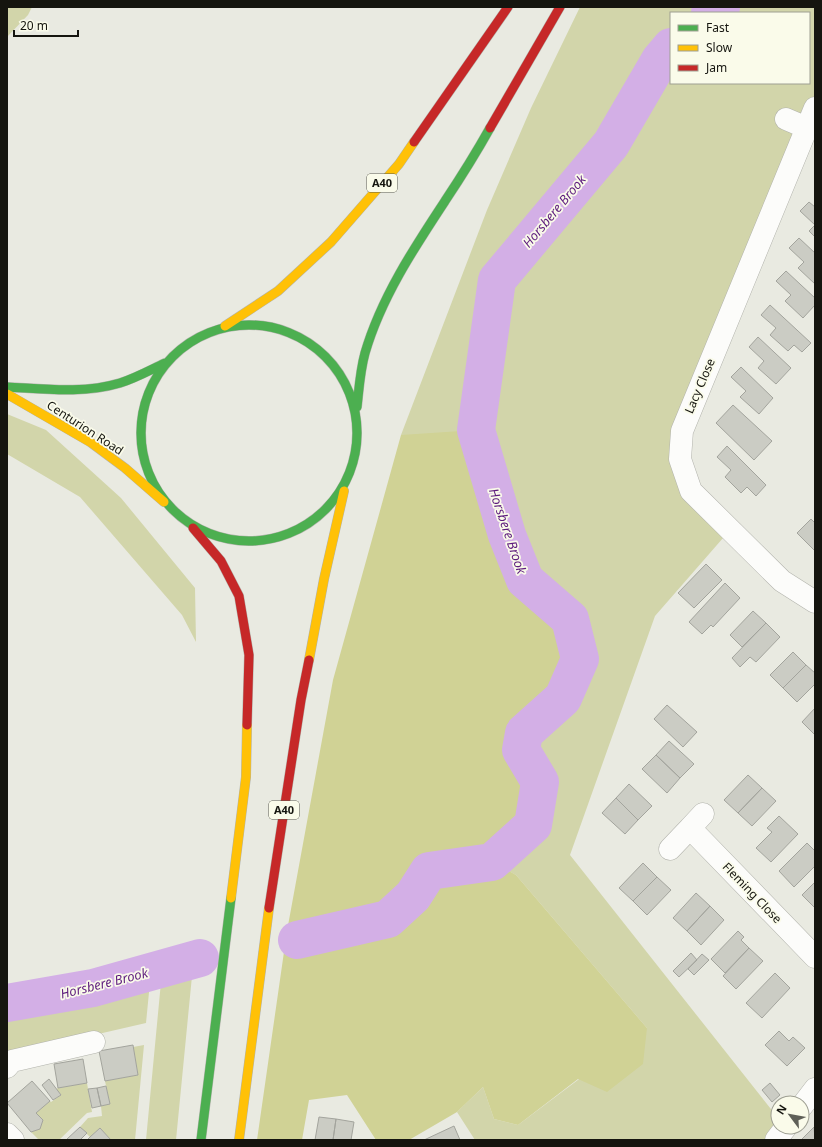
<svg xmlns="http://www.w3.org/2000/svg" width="822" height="1147" font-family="'Noto Sans',sans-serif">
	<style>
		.green { fill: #d2d5aa; fill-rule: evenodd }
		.forest { fill: #d0d295 }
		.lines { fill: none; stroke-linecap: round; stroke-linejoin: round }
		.river { stroke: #d3afe6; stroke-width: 38 }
		.building { fill: #cbccc4; stroke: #a3a49d }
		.street-casing { stroke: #b2b3ac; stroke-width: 23 }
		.fast-casing { stroke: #b2b3ac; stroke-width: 10 }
		.slow-casing { stroke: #b2b3ac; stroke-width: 10 }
		.jam-casing { stroke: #b2b3ac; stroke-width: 10 }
		.street { stroke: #fcfcfa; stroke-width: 22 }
		.fast { stroke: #4caf50; stroke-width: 9 }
		.slow { stroke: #ffc107; stroke-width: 9 }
		.jam { stroke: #c62828; stroke-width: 9 }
		.labels { text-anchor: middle; stroke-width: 3.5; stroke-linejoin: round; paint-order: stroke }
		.shield { fill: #fafbea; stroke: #5a5a51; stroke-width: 1 }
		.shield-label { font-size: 11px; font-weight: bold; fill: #15150f }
		.street-label { font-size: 12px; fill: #15150f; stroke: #fafbea }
		.water-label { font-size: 13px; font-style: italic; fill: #5d1b7d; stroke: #fafbea }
	</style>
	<rect width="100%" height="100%" fill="#e9eae1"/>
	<path class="green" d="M 7,7 L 32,7 L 28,15 L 7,37 Z
		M 580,7 L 815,7 L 815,108 L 680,459 L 730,530 L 655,616 L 570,855 L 778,1118 L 778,1127 L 776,1140 L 475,1140 L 457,1112 L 483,1087 L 494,1119 L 518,1125 L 647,1028 L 516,875 L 492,862 L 540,782 L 521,750 L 523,733 L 563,698 L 570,619 L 525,580 L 507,535 L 401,435 L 487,210 L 531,108 ZM 671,13 L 809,13 L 809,83 L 671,83 Z
		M 7,414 L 46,430 L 121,498 L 195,588 L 196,642 L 182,615 L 80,497 L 7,454 Z
		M 151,972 L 146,1023 L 7,1055 L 7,1002 Z
		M 192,976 L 176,1140 L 146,1140 L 161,982 Z
		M 144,1045 L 135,1140 L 111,1140 L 100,1128 L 90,1137 L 80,1127 L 88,1118 L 102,1116 L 101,1106 L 110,1104 L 105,1081 L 138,1075 L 133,1047 Z
		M 87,1083 L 92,1112 L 87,1113 L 59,1140 L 39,1140 L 31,1132 L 36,1113 L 50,1101 L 51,1102 L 61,1095 L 56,1089 L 58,1088 Z"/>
	<path class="forest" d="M 476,430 L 507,535 L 525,580 L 570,619 L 580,659 L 563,698 L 524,733 L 521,750 L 540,782 L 533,825 L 493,862 L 516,875 L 647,1028 L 643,1064 L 607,1092 L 578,1079 L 518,1125 L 494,1119 L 483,1087 L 457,1112 L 409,1140 L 376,1140 L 347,1095 L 309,1100 L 302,1140 L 257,1140 L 287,931 L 333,680 L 401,435 Z"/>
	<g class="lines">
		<path class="river" d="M 710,13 L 721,7
			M 297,940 L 388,919 L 413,896 L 429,871 L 492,862 L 533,825 L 540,782 L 521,750 L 524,733 L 563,698 L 580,659 L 570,619 L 525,580 L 507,535 L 476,430 L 497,280 L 611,144 L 660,60 L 671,47
			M 7,1003 L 93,988 L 200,958"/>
	</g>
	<path class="building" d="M 809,202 L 815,207 L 815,237 L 809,231 L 815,225 L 800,211 Z
		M 799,238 L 815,253 L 815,284 L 798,268 L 804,262 L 789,248 Z
		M 786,271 L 815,298 L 815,305 L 803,318 L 785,301 L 791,295 L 776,281 Z
		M 770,305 L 811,343 L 802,352 L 794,345 L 788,351 L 770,335 L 776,328 L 761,315 Z
		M 758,337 L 791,368 L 776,384 L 758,368 L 764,361 L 749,347 Z
		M 741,367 L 773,398 L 759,414 L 740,397 L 746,391 L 731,377 Z
		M 733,405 L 772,441 L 754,460 L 716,423 Z
		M 727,446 L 766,485 L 756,496 L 747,487 L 741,493 L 725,477 L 731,470 L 717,457 Z
		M 811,519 L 815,523 L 815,551 L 797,533 Z
		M 706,564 L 722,580 L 694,608 L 678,593 Z
		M 725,583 L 740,598 L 713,627 L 711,625 L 702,634 L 689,622 Z
		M 753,611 L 766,623 L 742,647 L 730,635 Z
		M 766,623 L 780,637 L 756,662 L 750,657 L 740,667 L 732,658 Z
		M 793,652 L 806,665 L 783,688 L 770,675 Z
		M 806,665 L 815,673 L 815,684 L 797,702 L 783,688 Z
		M 667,705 L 697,732 L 683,747 L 654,719 Z
		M 815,708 L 815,735 L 802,722 Z
		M 669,741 L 694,764 L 680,778 L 656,755 Z
		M 656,755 L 680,778 L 667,793 L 642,769 Z
		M 748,775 L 762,788 L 738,813 L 724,800 Z
		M 629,784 L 652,806 L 638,820 L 616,798 Z
		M 762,788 L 776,801 L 752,826 L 738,813 Z
		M 616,798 L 638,820 L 625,834 L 602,813 Z
		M 779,816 L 798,834 L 771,862 L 756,848 L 772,832 L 767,828 Z
		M 807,843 L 815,851 L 815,866 L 794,887 L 779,871 Z
		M 643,863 L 657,877 L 633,901 L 619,888 Z
		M 657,877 L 671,890 L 647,915 L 633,901 Z
		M 815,882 L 815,908 L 802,895 Z
		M 696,893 L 710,906 L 687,931 L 673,918 Z
		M 710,906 L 724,920 L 701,945 L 687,931 Z
		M 738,931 L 744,937 L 741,940 L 749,948 L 725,973 L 711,959 Z
		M 749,948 L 763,961 L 736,989 L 723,976 Z
		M 691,953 L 697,960 L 679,977 L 673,971 Z
		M 702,954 L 709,960 L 694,975 L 688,969 Z
		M 775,973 L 790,988 L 762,1018 L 746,1003 Z
		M 779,1031 L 789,1041 L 793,1037 L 805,1048 L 787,1066 L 765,1045 Z
		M 133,1045 L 138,1075 L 105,1081 L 99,1051 Z
		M 83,1059 L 87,1083 L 58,1088 L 54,1064 Z
		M 49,1079 L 61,1095 L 53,1100 L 42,1085 Z
		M 32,1081 L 50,1101 L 36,1113 L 43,1120 L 40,1129 L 31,1132 L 7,1103 Z
		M 770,1083 L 780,1095 L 772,1102 L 762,1090 Z
		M 106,1086 L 110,1104 L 101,1106 L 97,1088 Z
		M 97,1088 L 101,1106 L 92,1108 L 88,1089 Z
		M 319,1117 L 336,1119 L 333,1140 L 315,1140 Z
		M 336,1119 L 354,1122 L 351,1140 L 333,1140 Z
		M 454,1126 L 460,1140 L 424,1140 Z
		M 80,1127 L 87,1133 L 80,1140 L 68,1140 L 67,1139 Z
		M 814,1127 L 815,1140 L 801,1140 Z
		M 100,1128 L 111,1140 L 87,1140 L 90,1137 Z"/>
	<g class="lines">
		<g class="street-casing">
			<path id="street" d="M 815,108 L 682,431 L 680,459 L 691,491 L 782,581 L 815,602
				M 786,119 L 807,128
				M 690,828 L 703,814
				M 670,849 L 690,828 L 815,957
				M 7,1067 L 12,1061 L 94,1042
				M 802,1106 L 815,1089
				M 7,1134 L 13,1140
				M 776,1140 L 786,1127"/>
		</g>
		<g class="fast-casing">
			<path id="fast" d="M141 433a108 108 0 1 1 216 0a108 108 0 1 1-216 0Z
				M 7,387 C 45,389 83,394 120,383 C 136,378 150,370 165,363
				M 357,407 C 359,389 360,371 365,353 C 381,298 414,248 445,201 C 461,177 476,153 490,128
				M 201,1140 L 231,898"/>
		</g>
		<g class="slow-casing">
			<path id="slow" d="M 225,326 L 278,291 L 331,242 L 399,164 L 414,142
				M 7,394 L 90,442 L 125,468 L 164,502
				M 309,660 L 324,579 L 344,491
				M 231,898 L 246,777 L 247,725
				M 239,1140 L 269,908"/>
		</g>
		<g class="jam-casing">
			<path id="jam" d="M 490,128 L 560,7
				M 414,142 L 508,7
				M 193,528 L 221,561 L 239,596 L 249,655 L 247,725
				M 269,908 L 301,700 L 309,660"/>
		</g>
		<use href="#street" class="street"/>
		<use href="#fast" class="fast"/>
		<use href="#slow" class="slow"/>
		<use href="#jam" class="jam"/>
	</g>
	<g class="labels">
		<g class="shield">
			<rect x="367" y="174" width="30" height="18" rx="3"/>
			<rect x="269" y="801" width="30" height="18" rx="3"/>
		</g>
		<g class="shield-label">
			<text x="382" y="187">A40</text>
			<text x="284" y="814">A40</text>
		</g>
		<g class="street-label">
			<text transform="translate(700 386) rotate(-67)" y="4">Lacy Close</text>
			<text transform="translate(85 428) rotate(33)" y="4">Centurion Road</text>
			<text transform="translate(752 893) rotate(46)" y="4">Fleming Close</text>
		</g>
		<g class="water-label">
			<text transform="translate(554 211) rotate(-50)" y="5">Horsbere Brook</text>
			<text transform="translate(508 531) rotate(71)" y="5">Horsbere Brook</text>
			<text transform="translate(104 983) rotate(-14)" y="5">Horsbere Brook</text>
		</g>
	</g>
	<rect width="822" height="1147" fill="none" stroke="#15150f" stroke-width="16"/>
	<rect x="670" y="12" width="140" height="72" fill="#fafbea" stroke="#9e9f92"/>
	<rect x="678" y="25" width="20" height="6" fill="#4caf50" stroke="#9e9f92"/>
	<text x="706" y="32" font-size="12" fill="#15150f">Fast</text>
	<rect x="678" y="45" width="20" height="6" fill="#ffc107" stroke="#9e9f92"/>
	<text x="706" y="52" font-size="12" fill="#15150f">Slow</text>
	<rect x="678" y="65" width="20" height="6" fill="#c62828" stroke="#9e9f92"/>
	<text x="706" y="72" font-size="12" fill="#15150f">Jam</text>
	<g transform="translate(790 1115) rotate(302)"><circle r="19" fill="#fafbea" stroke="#9e9f92"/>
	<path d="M0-3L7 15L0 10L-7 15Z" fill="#5f6058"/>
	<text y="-6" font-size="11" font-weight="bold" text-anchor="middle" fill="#15150f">N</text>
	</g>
	<path d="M14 30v6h64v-6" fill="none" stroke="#15150f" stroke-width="2"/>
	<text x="20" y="30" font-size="12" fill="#15150f" stroke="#fafbea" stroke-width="3" paint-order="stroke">20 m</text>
</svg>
